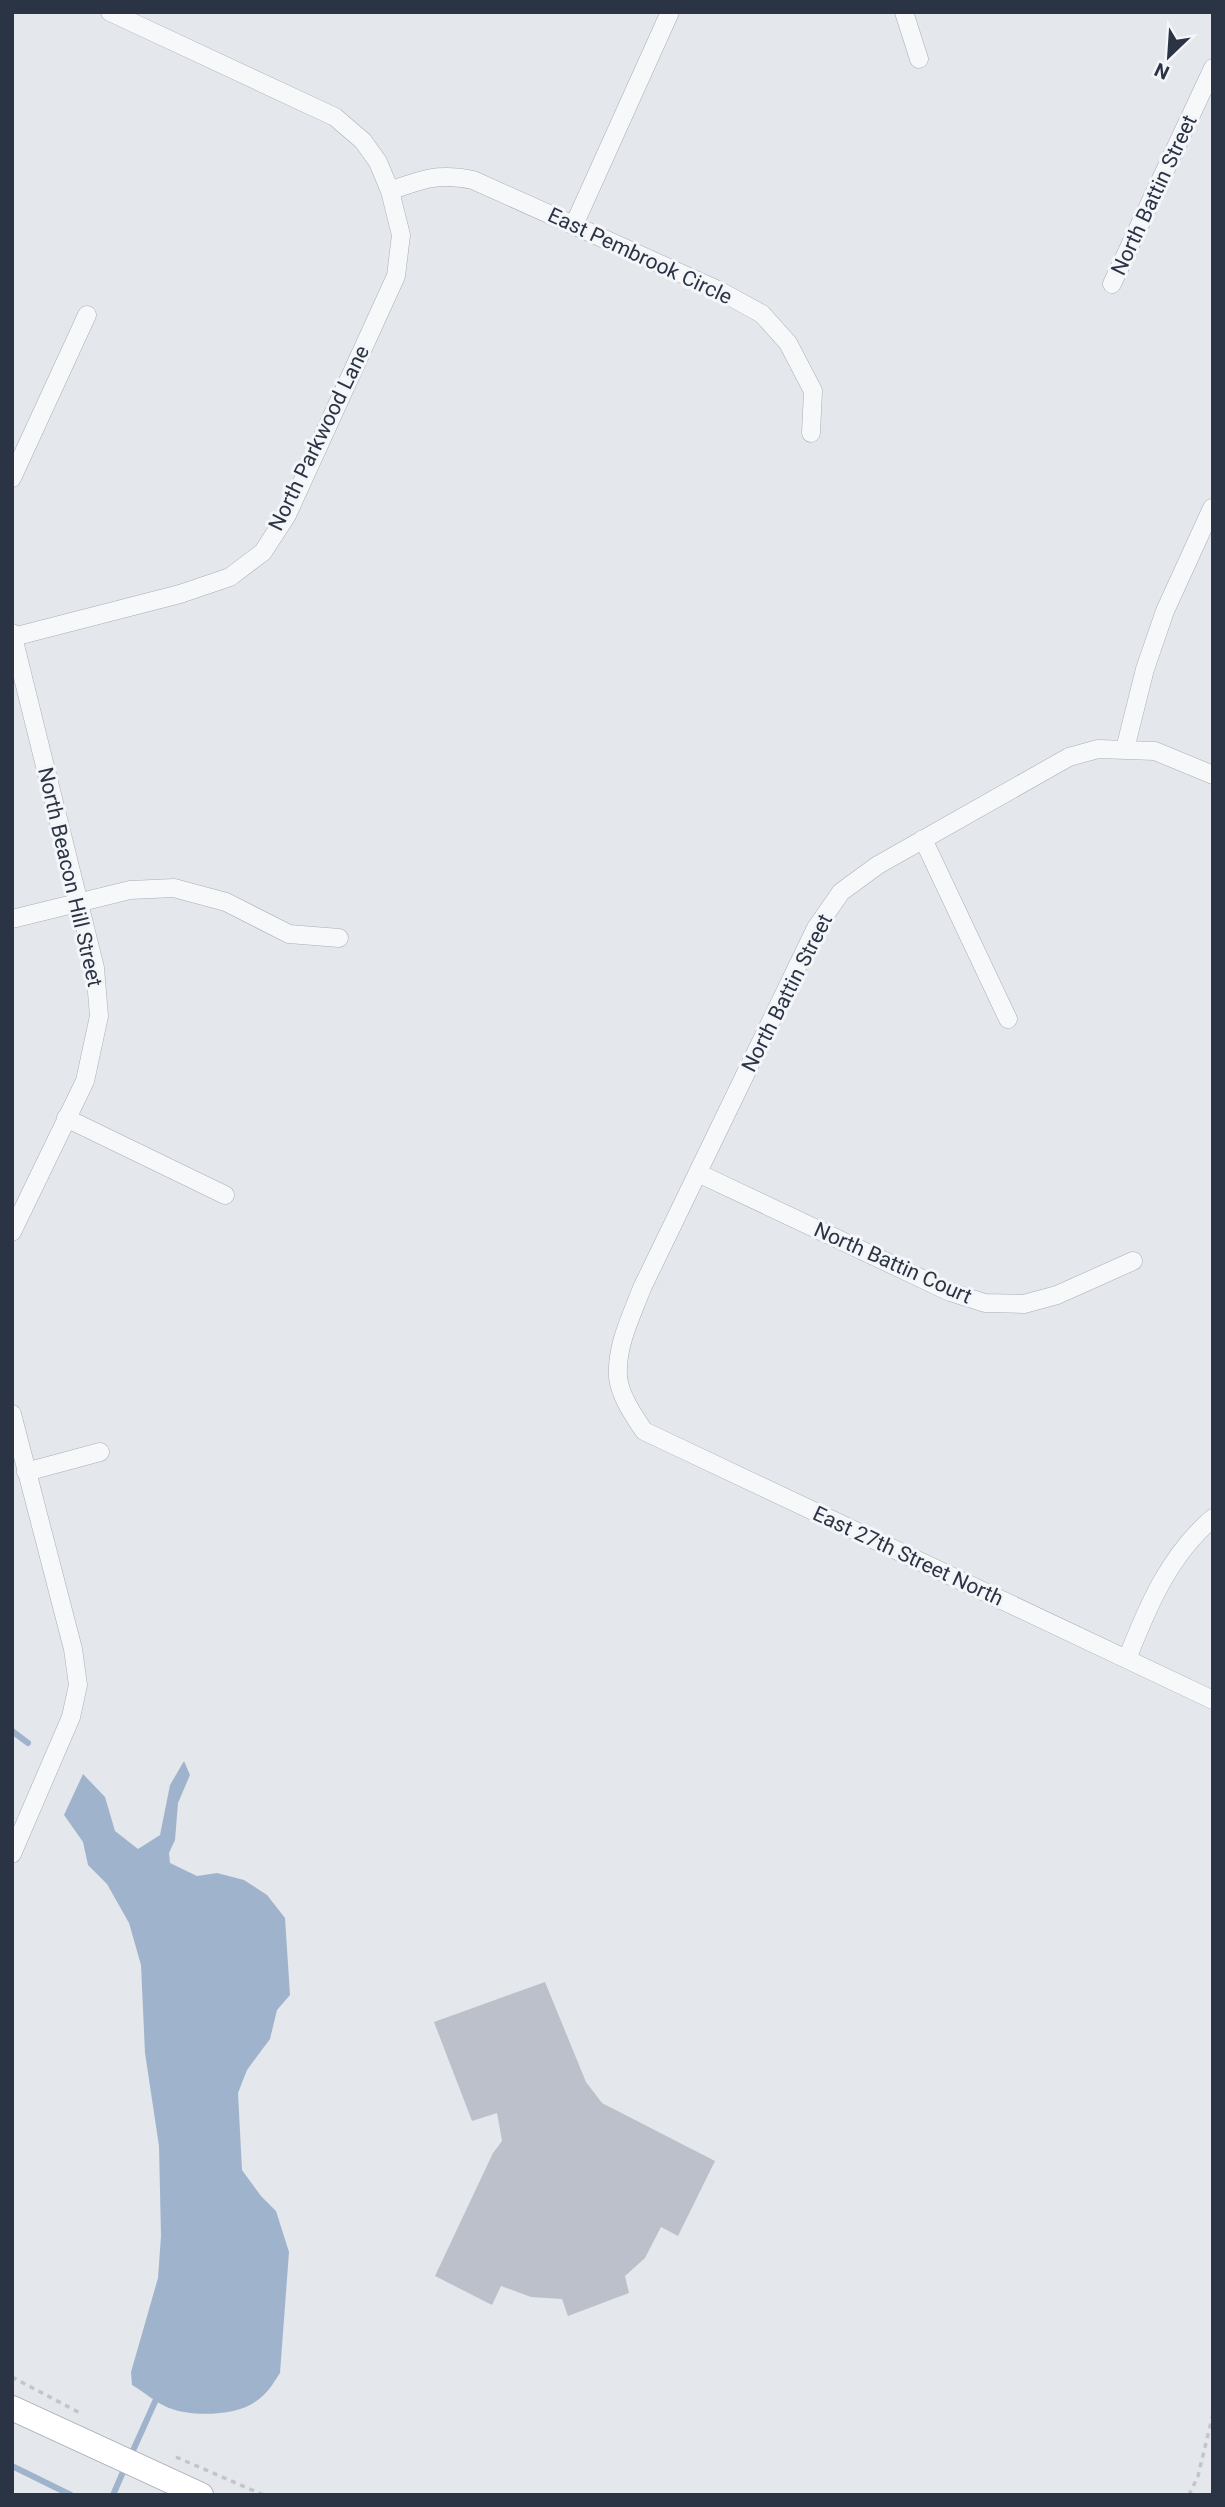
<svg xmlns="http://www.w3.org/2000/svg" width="1225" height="2507" font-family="Roboto,sans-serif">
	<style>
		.water { fill: #9fb4cc }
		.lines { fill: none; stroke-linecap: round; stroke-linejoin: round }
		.stream { stroke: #9fb4cc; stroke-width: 6 }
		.building { fill: #bbc0ca }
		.street-casing { stroke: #a9aeb7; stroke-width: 19 }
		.secondary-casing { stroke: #a9aeb7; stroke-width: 26 }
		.path { stroke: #c2c5cb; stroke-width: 3.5; stroke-dasharray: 5 5; stroke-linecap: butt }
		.street { stroke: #f7f8fa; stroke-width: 18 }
		.secondary { stroke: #fff; stroke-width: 24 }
		.labels { text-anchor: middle; stroke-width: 6; stroke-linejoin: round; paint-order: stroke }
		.street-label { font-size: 21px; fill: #2b3445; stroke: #f4f6f9 }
	</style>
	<rect width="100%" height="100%" fill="#e4e7ec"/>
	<path class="water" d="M 184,1761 L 190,1775 L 178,1803 L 175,1840 L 169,1853 L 170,1863 L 197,1876 L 217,1873 L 244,1880 L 267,1895 L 285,1918 L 290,1995 L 277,2010 L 270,2039 L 247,2070 L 238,2093 L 242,2170 L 261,2196 L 276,2211 L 289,2252 L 280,2373 C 273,2384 267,2394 255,2402 C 236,2416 191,2417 169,2408 C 156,2403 144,2392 132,2385 L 131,2372 L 158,2278 L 161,2236 L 159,2146 L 145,2053 L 141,1965 L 129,1923 L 107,1884 L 88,1865 L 83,1842 L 64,1815 L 83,1774 L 105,1797 L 115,1831 L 138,1849 L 160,1835 L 170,1785 Z"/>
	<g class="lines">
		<path class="stream" d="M 12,1731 L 28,1743
			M 131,2455 L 158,2395
			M 12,2466 L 71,2495
			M 113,2495 L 126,2465"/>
	</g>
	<path class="building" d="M 545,1982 L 586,2082 L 602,2103 L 715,2161 L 678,2236 L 661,2227 L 645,2258 L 625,2276 L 629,2293 L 568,2316 L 562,2299 L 531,2297 L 501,2286 L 492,2305 L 435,2276 L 493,2153 L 502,2141 L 497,2113 L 472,2121 L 434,2022 Z"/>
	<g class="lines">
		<g class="street-casing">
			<path id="street" d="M 904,12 L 919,59
				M 390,191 C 422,179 438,173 473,180 L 720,291 L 762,314 L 788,343 L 813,391 L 811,433
				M 574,225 L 670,12
				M 1112,284 L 1213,68
				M 12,478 L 87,315
				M 12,633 L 95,968 L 99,1016 L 85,1081 L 12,1232
				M 13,637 L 180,594 L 230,577 L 263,552 L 287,515 L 396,276 L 401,235 L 390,191 L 378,162 L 363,141 L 335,117 L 110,12
				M 1125,749 L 1145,669 L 1165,611 L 1212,508
				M 1213,775 L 1155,751 L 1098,749 L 1069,757 L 878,865 L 841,892 L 816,928 L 642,1288 C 631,1317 616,1346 618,1377 C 620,1396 634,1416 644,1431 L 1213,1700
				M 923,839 L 1008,1019
				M 12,919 L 130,890 L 174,888 L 226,902 L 289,934 L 339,938
				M 66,1118 L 225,1195
				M 698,1173 L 950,1292 L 985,1303 L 1024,1304 L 1057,1295 L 1133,1261
				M 12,1414 L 73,1649 L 78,1685 L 71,1717 L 12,1854
				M 26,1472 L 100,1452
				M 1127,1659 C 1147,1608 1169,1555 1213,1518"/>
		</g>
		<g class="secondary-casing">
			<path id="secondary" d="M 12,2408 L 201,2495"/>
		</g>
		<path class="path" d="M 12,2377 L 80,2413
			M 176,2457 L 261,2494 L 272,2495
			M 1189,2495 L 1198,2476 L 1213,2414"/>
		<use href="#street" class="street"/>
		<use href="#secondary" class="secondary"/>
	</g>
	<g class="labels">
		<g class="street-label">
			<text transform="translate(1154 195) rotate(-65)" y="7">North Battin Street</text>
			<text transform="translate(640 256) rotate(25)" y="7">East Pembrook Circle</text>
			<text transform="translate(319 438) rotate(-64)" y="7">North Parkwood Lane</text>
			<text transform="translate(70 877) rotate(77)" y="7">North Beacon Hill Street</text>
			<text transform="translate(787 993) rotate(-63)" y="7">North Battin Street</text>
			<text transform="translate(893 1263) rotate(24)" y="7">North Battin Court</text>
			<text transform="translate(908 1556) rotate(25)" y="7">East 27th Street North</text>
		</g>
	</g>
	<rect width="1225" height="2507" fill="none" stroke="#2b3445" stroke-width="28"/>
	<g transform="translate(1169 56) rotate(205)" stroke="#f4f6f9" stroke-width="5" paint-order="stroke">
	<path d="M0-5L12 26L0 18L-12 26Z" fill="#2b3445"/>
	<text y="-10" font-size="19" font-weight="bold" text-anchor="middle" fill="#2b3445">N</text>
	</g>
</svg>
